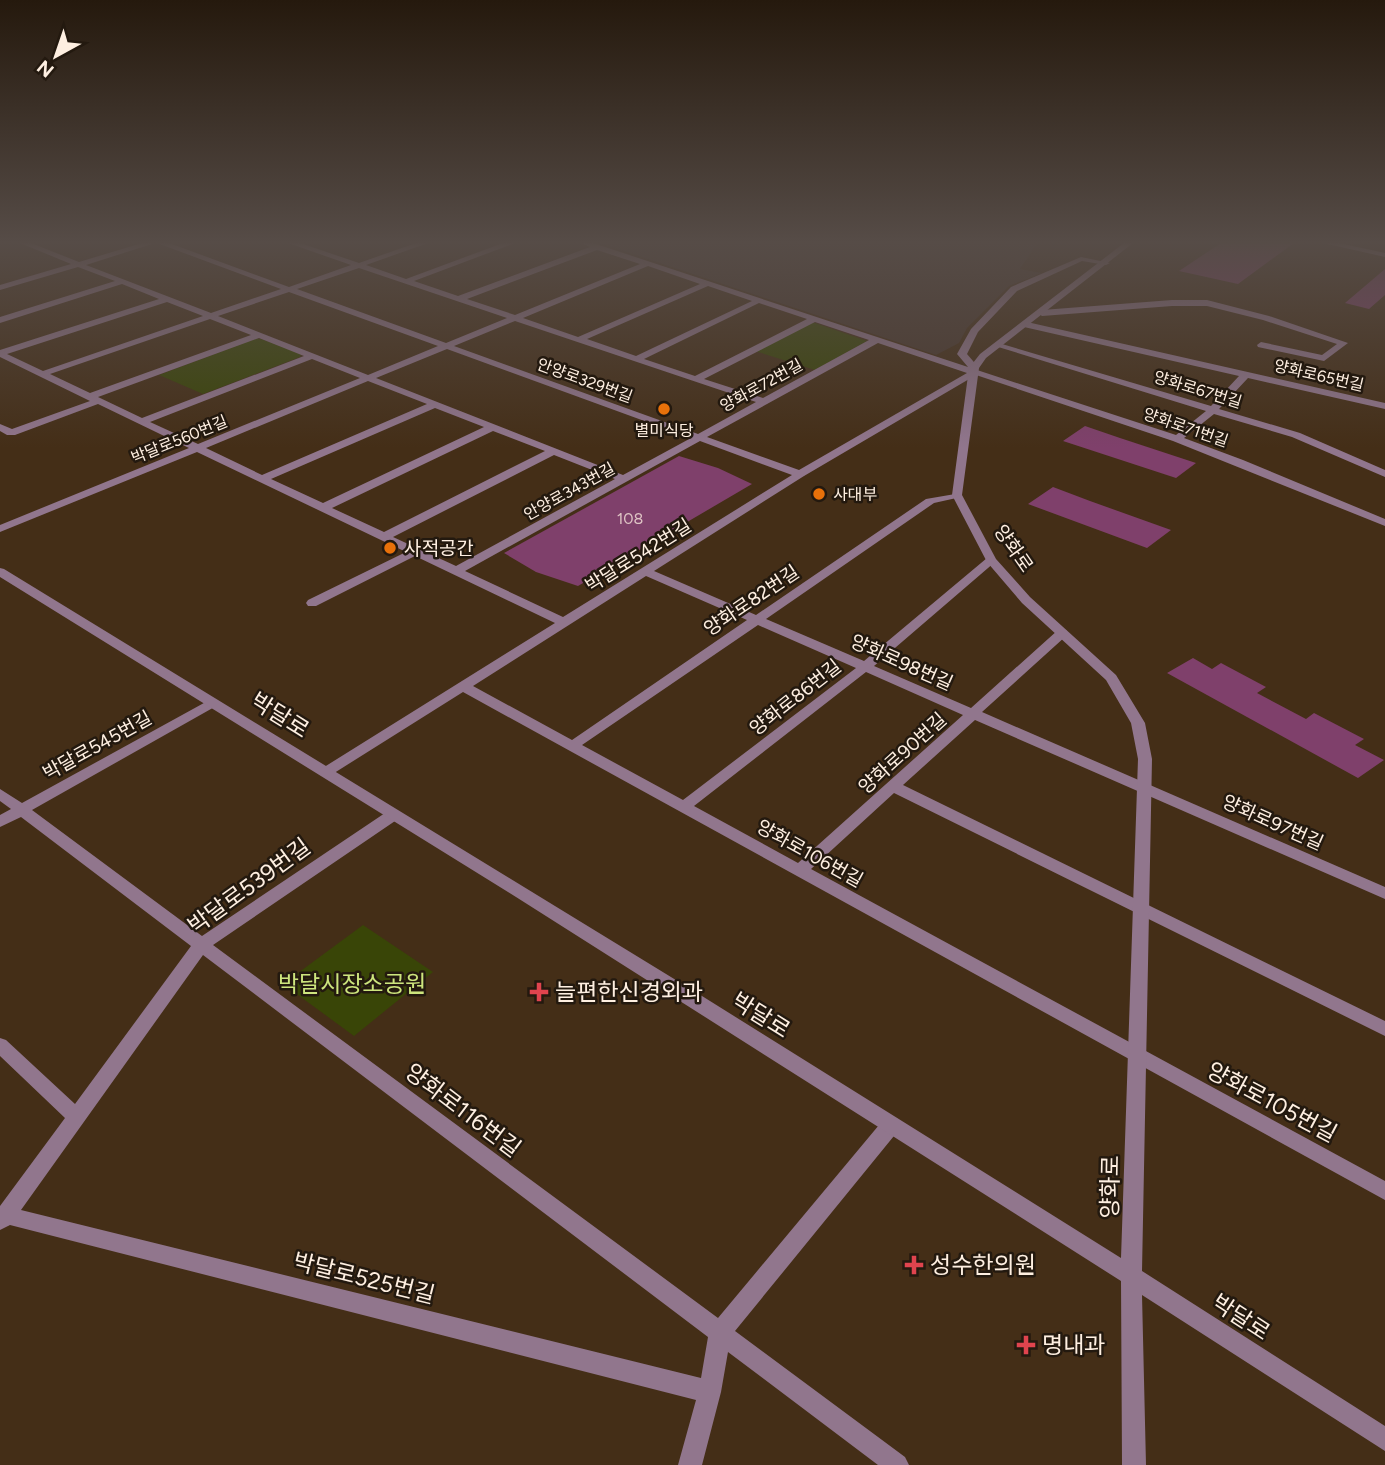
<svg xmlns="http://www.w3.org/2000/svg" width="1385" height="1465" font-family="Figtree,'Noto Sans KR',sans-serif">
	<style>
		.education { fill: #48372d }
		.green { fill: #394507 }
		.building { fill: #7f406b }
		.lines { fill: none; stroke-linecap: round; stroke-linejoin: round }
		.minor { fill: #91768d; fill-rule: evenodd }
		.tertiary { fill: #91768d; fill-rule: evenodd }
		.food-dot { fill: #e8710a; stroke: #23190f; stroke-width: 2.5 }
		.health-dot { fill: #e0444e; stroke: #23190f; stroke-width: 2.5 }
		.labels { text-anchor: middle; stroke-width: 5; stroke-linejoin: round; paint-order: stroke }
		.far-street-label { font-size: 16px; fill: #feefe1; stroke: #23190f }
		.far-poi-label { font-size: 16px; fill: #feefe1; stroke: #23190f }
		.number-label { font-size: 16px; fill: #dec3c4 }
		.poi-label { font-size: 19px; fill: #feefe1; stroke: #23190f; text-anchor: start }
		.street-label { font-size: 19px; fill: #feefe1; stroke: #23190f }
		.near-street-label { font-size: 23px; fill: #feefe1; stroke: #23190f }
		.near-park-label { font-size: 23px; fill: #cde57d; stroke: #23190f }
		.near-poi-label { font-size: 23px; fill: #feefe1; stroke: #23190f; text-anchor: start }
	</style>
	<rect width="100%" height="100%" fill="#442e17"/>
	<path class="education" d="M 600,243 L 1028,243 L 1036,245 L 1020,269 L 1042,273 L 1009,286 L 967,328 L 959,343 L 936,355 Z"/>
	<path class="green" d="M 812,322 L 867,341 L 815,370 L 755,351 Z
		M 255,339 L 261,339 L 301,354 L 300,357 L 203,394 L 159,375 Z
		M 363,925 L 433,972 L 354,1036 L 283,984 Z"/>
	<path class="building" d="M 1221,243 L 1294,243 L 1238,284 L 1179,271 Z
		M 1385,269 L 1385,295 L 1369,309 L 1345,303 Z
		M 1085,426 L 1120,438 L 1196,463 L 1176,478 L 1063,441 Z
		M 679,456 L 718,468 L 752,484 L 578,586 L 536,572 L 504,553 Z
		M 1053,487 L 1090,501 L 1171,530 L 1147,548 L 1028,504 Z
		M 1193,658 L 1212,669 L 1221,663 L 1266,687 L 1257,693 L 1306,719 L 1314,713 L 1364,739 L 1355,745 L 1384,760 L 1358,778 L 1167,673 Z"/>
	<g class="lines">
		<path class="minor" d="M 20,243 L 31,243 L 79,262 L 142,243 L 155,243 L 86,265 L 211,313 L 281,289 L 157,243 L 169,243 L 289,287 L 351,265 L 288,243 L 300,243 L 359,263 L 416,243 L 428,243 L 366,265 L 406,279 L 503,243 L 515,243 L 414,281 L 458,296 L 590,247 L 581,243 L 593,243 L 968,367 L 957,354 L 971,329 L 1011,287 L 1081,257 L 1110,263 L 1106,265 L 1082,261 L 1017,291 L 978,332 L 967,354 L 979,368 L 977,370 L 1176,435 L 1206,411 L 995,346 L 1002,344 L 1211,406 L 1239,376 L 1024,327 L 1023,325 L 1027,322 L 1385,403 L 1385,409 L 1248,378 L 1219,409 L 1300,433 L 1385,470 L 1385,477 L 1292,437 L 1214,414 L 1184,438 L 1243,460 L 1385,519 L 1385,526 L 1173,441 L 976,375 L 804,476 L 654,571 L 756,615 L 926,499 L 961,493 L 961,497 L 934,503 L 766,619 L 864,661 L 987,558 L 995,558 L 995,562 L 874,666 L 971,708 L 1058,630 L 1066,630 L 1068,633 L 1066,636 L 982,712 L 1385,887 L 1385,899 L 975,720 L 903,785 L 1385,1021 L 1385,1036 L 894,793 L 811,869 L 1385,1181 L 1385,1200 L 463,692 L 331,775 L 321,775 L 319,772 L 321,769 L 555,623 L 415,556 L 316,606 L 308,606 L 306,603 L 308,600 L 406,552 L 197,452 L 0,532 L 0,525 L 189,448 L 98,404 L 15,435 L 7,435 L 0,431 L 0,424 L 12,429 L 90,401 L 0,357 L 0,350 L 159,299 L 122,284 L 0,323 L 0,317 L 115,281 L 78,267 L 0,290 L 0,285 L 71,264 ZM 597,250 L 640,264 L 515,315 L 467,299 ZM 648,266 L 700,284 L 578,337 L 523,318 ZM 359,268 L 507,318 L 446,343 L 297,289 ZM 708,286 L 752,301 L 636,356 L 587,339 ZM 289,292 L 438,346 L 368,375 L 218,316 ZM 167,302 L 203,316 L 43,371 L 7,354 ZM 759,303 L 807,319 L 695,376 L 644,359 ZM 210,319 L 251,335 L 90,393 L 50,374 ZM 515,321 L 756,402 L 698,434 L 454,346 ZM 815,322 L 869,340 L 763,398 L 704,379 ZM 259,338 L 304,356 L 142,418 L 98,397 ZM 878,343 L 967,373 L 799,470 L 707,437 ZM 447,349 L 691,438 L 623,475 L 376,378 ZM 312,359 L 360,378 L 198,444 L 150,422 ZM 368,381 L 427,404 L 262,475 L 206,448 ZM 435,408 L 484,427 L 323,503 L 271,479 ZM 493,431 L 545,451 L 384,532 L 332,508 ZM 700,441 L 792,475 L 563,617 L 465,571 ZM 554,455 L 615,479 L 456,566 L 393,537 ZM 646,576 L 747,620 L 572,740 L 473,686 ZM 758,625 L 856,668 L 683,800 L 582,745 ZM 866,672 L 963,715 L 798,863 L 694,806 Z
			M 1323,243 L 1339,243 L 1385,253 L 1385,257 Z
			M 1172,300 L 1207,300 L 1269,316 L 1348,343 L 1324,361 L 1258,347 L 1257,345 L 1261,342 L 1322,355 L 1337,344 L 1263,320 L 1207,306 L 1172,306 L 1042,316 L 1038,313 L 1042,310 Z
			M 213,698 L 220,702 L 218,705 L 32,810 L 202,936 L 388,811 L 398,811 L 401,815 L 398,819 L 213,945 L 718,1318 L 884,1119 L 891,1117 L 898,1119 L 901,1125 L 898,1131 L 735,1331 L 905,1457 L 909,1465 L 878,1465 L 728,1352 L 721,1392 L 702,1465 L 678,1465 L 696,1400 L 10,1225 L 0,1230 L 0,1206 L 65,1118 L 0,1056 L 0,1038 L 6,1040 L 75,1104 L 191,946 L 21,817 L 0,827 L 0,815 L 11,809 L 0,801 L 0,789 L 22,803 ZM 203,955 L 708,1337 L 701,1378 L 21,1210 Z"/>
		<path class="tertiary" d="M 1124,243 L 1133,243 L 986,358 L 979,368 L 962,495 L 996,559 L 1030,597 L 1116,675 L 1145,723 L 1152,759 L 1142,1271 L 1385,1426 L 1385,1451 L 1142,1295 L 1146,1465 L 1122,1465 L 1121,1281 L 516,897 L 0,577 L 0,568 L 4,569 L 702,996 L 1121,1258 L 1138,759 L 1131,723 L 1106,680 L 1022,603 L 987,562 L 952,495 L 969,368 L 980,354 Z"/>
	</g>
	<linearGradient id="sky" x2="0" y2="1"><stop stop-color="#25190d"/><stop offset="0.54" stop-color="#564c47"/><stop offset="1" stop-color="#564c47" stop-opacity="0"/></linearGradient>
	<rect width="1385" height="448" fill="url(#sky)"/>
	<g class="food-dot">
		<circle cx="664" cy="409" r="7"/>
		<circle cx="819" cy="494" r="7"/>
		<circle cx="390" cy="548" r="7"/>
	</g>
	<g class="health-dot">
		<path d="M535.5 981.5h7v7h7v7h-7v7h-7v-7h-7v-7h7z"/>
		<path d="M910.5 1254.5h7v7h7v7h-7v7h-7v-7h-7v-7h7z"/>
		<path d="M1022.5 1334.5h7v7h7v7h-7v7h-7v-7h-7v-7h7z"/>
	</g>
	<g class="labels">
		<g class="far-street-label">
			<text transform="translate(1319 375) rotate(13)" y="6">양화로65번길</text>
			<text transform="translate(585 380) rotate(20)" y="6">안양로329번길</text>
			<text transform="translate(761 385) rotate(-29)" y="6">양화로72번길</text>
			<text transform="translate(1198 389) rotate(17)" y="6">양화로67번길</text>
			<text transform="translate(1186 427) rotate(19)" y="6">양화로71번길</text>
			<text transform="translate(179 439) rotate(-22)" y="6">박달로560번길</text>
			<text transform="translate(569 491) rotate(-29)" y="6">안양로343번길</text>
		</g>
		<g class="far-poi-label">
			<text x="664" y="436">별미식당</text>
			<text x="833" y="500" text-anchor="start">사대부</text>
		</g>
		<g class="number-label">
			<text x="630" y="524">108</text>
		</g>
		<g class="poi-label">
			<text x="404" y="555">사적공간</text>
		</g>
		<g class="street-label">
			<text transform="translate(1014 548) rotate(55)" y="7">양화로</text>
			<text transform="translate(638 555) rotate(-32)" y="7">박달로542번길</text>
			<text transform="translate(751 600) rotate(-34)" y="7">양화로82번길</text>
			<text transform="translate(902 662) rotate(24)" y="7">양화로98번길</text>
			<text transform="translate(795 697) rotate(-38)" y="7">양화로86번길</text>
			<text transform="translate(97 745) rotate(-29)" y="7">박달로545번길</text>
			<text transform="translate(902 753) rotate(-42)" y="7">양화로90번길</text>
			<text transform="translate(1273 822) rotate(24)" y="7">양화로97번길</text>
			<text transform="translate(810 853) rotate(29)" y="7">양화로106번길</text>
		</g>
		<g class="near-street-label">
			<text transform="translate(280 715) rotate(32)" y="8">박달로</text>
			<text transform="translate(249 886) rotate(-36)" y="8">박달로539번길</text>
			<text transform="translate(761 1015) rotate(32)" y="8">박달로</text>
			<text transform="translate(1272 1102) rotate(28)" y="8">양화로105번길</text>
			<text transform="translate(463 1110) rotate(37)" y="8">양화로116번길</text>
			<text transform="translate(1110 1187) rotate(-89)" y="8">양화로</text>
			<text transform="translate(364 1278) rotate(14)" y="8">박달로525번길</text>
			<text transform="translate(1241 1317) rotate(33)" y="8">박달로</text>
		</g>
		<g class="near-park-label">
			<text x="352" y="992">박달시장소공원</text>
		</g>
		<g class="near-poi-label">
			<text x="555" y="1000">늘편한신경외과</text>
			<text x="930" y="1273">성수한의원</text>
			<text x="1042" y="1353">명내과</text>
		</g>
	</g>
	<g transform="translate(56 56) rotate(220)" stroke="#23190f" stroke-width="5" paint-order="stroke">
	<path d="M0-5L12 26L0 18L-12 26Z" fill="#feefe1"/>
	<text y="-10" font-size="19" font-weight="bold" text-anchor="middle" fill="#feefe1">N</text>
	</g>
</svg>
